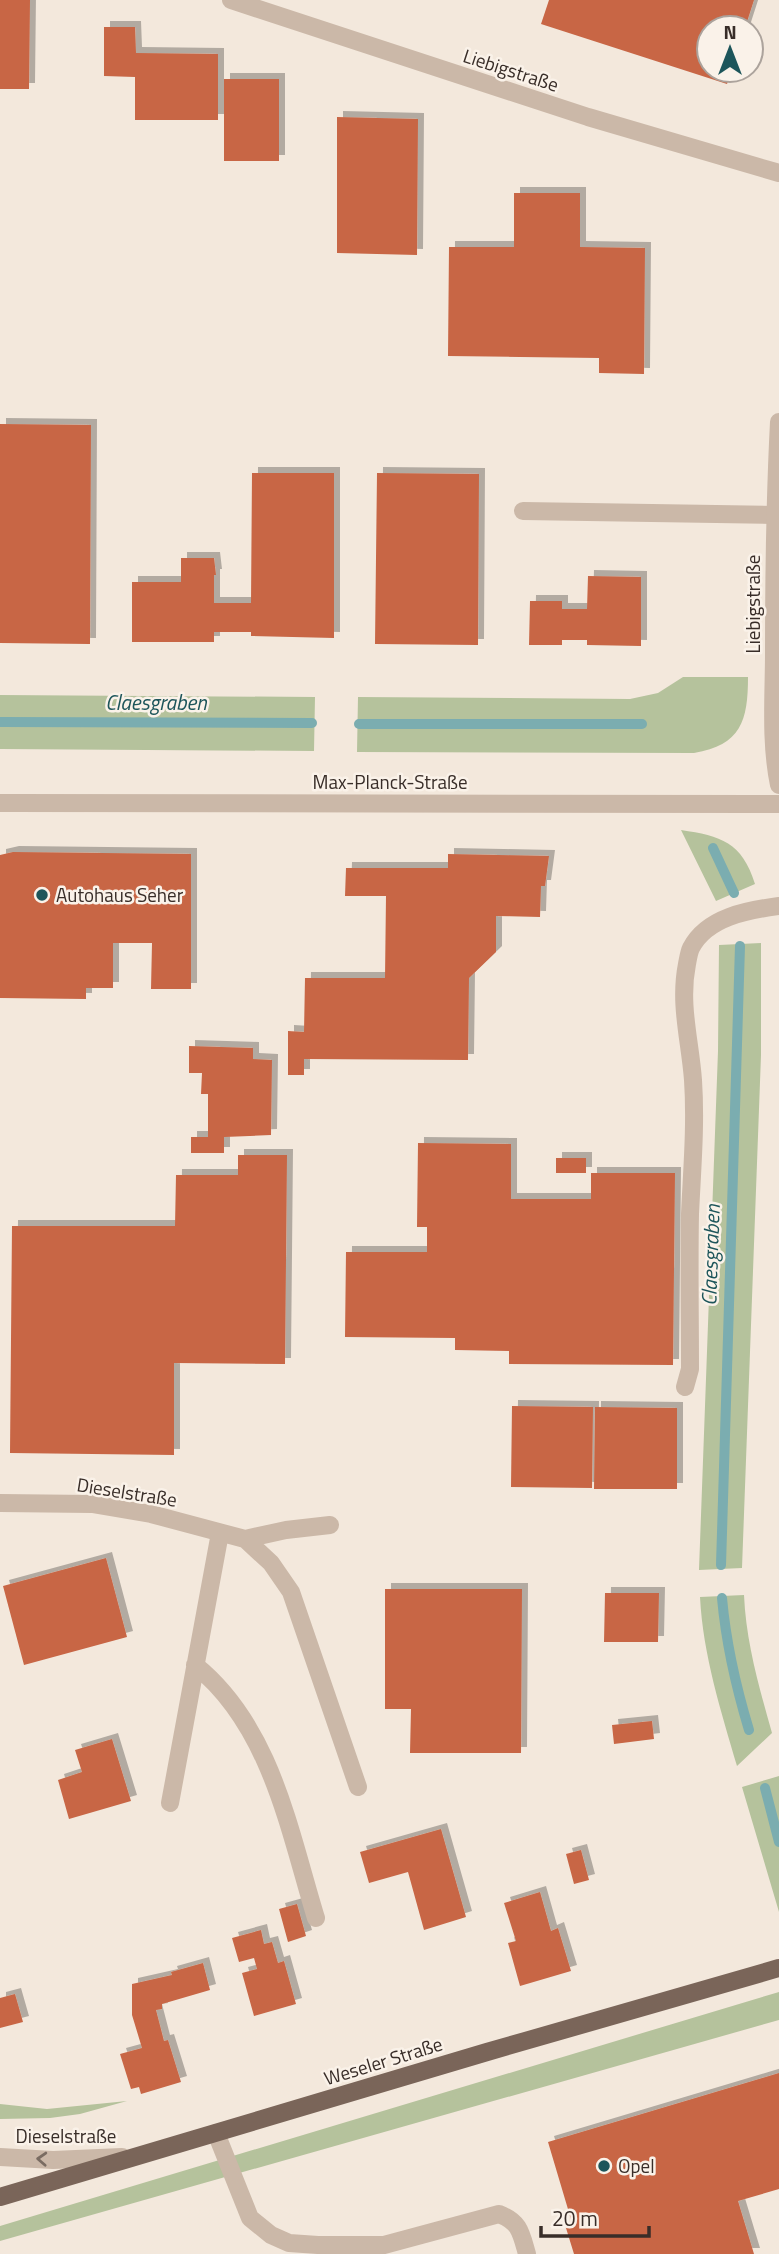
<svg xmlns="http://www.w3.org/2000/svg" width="779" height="2254" font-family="'Titillium Web',sans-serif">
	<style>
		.green { fill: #b5c29c }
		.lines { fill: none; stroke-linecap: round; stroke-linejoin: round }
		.stream { stroke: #7badb0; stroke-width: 10 }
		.building { fill: #c86645; filter: url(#shadow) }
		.lane { stroke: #cbb8a8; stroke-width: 18 }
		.street { stroke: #cbb8a8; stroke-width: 18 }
		.primary { stroke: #7a6559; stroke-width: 18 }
		.oneway { stroke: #7a6c62 }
		.poi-dot { fill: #1d555a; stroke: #faf2e9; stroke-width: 2.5 }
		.labels { text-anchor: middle; stroke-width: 5; stroke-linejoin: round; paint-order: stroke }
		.street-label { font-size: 19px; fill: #382d28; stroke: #faf2e9 }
		.poi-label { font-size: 19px; fill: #382d28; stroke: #faf2e9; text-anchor: start }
		.water-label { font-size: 21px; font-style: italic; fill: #1d555a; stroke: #faf2e9 }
	</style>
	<defs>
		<filter id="shadow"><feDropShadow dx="6" dy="-6" stdDeviation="0" flood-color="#0004"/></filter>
	</defs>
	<rect width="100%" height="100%" fill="#f3e8dc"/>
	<path class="green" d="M 683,677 L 748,677 C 748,721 741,745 694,753 L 357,752 L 358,697 L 630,699 L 658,693 Z
		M 0,695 L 315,697 L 314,751 L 0,749 Z
		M 681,830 C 721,836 742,842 755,884 L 716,901 Z
		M 761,943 L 761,1055 L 742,1568 L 699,1570 L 718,1051 L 719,945 Z
		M 744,1595 C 746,1642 759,1687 772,1733 L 737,1766 C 721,1711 703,1655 700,1597 Z
		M 779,1776 L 779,1912 L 742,1787 Z
		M 779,1992 L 779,2020 L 0,2241 L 0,2226 Z
		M 127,2101 L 80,2114 L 50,2118 L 0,2119 L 0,2104 L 47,2109 Z"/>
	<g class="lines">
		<path class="stream" d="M 0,722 L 312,723
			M 359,724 L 642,724
			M 713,848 L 734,893
			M 721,1565 L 740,946
			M 722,1598 C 726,1643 736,1687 749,1730
			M 765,1788 L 779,1842"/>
	</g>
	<path class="building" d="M 0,0 L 30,0 L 29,89 L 0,89 Z
		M 549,0 L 754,0 L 745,28 L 709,28 L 709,70 L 732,70 L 727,84 L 541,24 Z
		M 104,27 L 135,27 L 136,53 L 218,54 L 218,120 L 135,120 L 135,77 L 104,76 Z
		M 224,79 L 279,79 L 279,161 L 224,161 Z
		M 337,117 L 418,119 L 417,255 L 337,253 Z
		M 514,193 L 580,193 L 580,247 L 645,248 L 644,374 L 599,373 L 599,358 L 448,356 L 449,247 L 514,247 Z
		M 0,424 L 91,425 L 90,644 L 0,643 Z
		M 252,473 L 334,473 L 334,638 L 251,636 L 251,632 L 214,632 L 214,642 L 132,642 L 132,582 L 181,582 L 181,558 L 214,558 L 216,575 L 214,575 L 214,603 L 251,603 Z
		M 377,473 L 479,474 L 478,645 L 375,644 Z
		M 588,576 L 641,577 L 641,646 L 587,645 L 587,640 L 562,640 L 562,645 L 529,645 L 530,601 L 562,601 L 562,609 L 587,609 Z
		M 13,852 L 191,854 L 191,989 L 151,989 L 152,943 L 113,943 L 113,988 L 86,988 L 86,999 L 0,998 L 0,855 Z
		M 448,854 L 549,856 L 545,886 L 541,886 L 540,917 L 496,916 L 496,952 L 469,978 L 468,1060 L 304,1059 L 304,1075 L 288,1075 L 288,1031 L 304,1032 L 305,978 L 385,978 L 386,896 L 345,896 L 346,868 L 448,868 Z
		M 189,1046 L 253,1048 L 253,1059 L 272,1060 L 271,1135 L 224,1137 L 224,1153 L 191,1153 L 191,1137 L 208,1137 L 208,1094 L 201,1094 L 202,1073 L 189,1073 Z
		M 418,1143 L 511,1144 L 511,1199 L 591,1199 L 591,1173 L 675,1173 L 673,1365 L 509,1364 L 509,1351 L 455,1350 L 455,1338 L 345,1337 L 346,1252 L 427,1252 L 427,1227 L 417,1227 Z
		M 238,1155 L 287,1155 L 285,1364 L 174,1363 L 174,1455 L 10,1453 L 12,1226 L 175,1226 L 176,1175 L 238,1175 Z
		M 556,1158 L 586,1158 L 586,1173 L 556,1173 Z
		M 512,1406 L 593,1407 L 592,1488 L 511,1487 Z
		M 595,1407 L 677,1408 L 677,1489 L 594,1489 Z
		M 106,1558 L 127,1637 L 24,1665 L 3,1586 Z
		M 385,1589 L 522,1589 L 521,1753 L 410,1753 L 411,1709 L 385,1709 Z
		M 605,1593 L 659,1593 L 658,1642 L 604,1642 Z
		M 652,1721 L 654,1739 L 614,1744 L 612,1725 Z
		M 112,1739 L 131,1801 L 69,1819 L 58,1780 L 82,1772 L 75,1750 Z
		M 441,1829 L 466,1917 L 424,1930 L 408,1872 L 369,1883 L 360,1852 Z
		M 581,1850 L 589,1880 L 574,1884 L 566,1854 Z
		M 540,1892 L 551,1931 L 558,1928 L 571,1971 L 520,1986 L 508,1943 L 516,1941 L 504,1903 Z
		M 297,1904 L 306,1936 L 288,1942 L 279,1909 Z
		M 261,1930 L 264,1944 L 272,1942 L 278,1963 L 284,1961 L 296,2004 L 254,2016 L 242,1973 L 257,1969 L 254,1958 L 239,1962 L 232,1938 Z
		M 203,1963 L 210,1990 L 162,2004 L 162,2009 L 156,2010 L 164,2041 L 168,2040 L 181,2082 L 141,2094 L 139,2087 L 131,2089 L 120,2054 L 142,2048 L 132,2015 L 132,1984 L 172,1975 L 171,1972 Z
		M 15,1994 L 23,2022 L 0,2028 L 0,1998 Z
		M 779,2073 L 779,2189 L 738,2201 L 754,2254 L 574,2254 L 566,2228 L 573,2226 L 548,2142 Z"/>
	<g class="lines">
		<path class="lane" d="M 523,511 L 774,515
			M 685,1387 L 690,1369 C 690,1317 689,1266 690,1214 C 692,1170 696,1125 693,1080 C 690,1040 679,1004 687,964 C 688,959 689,952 691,948 C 707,917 748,910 779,906
			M 0,1503 L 92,1504 L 151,1514 L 245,1539 L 271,1563 L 291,1592 L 358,1787
			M 245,1539 L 286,1530 L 330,1525
			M 195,1665 C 271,1726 289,1830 316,1918
			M 170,1803 L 220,1533
			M 216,2133 L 250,2218 L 271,2235 L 289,2243 L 318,2245 L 384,2245 L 499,2214 C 520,2222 521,2233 527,2254"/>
		<path class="street" d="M 231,0 L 588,117 L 779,173
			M 779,422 C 775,499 774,575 774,652 C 774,695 770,742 779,785
			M 0,803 L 779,804
			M 0,2157 L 53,2160 L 122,2157"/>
		<path class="primary" d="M 0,2197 L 487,2052 L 779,1968"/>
	</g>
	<defs><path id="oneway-chevron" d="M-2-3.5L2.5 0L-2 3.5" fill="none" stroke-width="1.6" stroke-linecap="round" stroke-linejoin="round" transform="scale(1.75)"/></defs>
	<use class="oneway" href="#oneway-chevron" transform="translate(42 2159) rotate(-177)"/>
	<g class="poi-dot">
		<circle cx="42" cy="895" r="7"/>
		<circle cx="604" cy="2166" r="7"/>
	</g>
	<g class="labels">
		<g class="street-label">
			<text transform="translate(511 70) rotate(18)" y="7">Liebigstraße</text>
			<text transform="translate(753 604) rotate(-90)" y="7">Liebigstraße</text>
			<text x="390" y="789">Max-Planck-Straße</text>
			<text transform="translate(127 1492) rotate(9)" y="7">Dieselstraße</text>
			<text transform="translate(383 2061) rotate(-17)" y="7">Weseler Straße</text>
			<text x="66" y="2143">Dieselstraße</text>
		</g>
		<g class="poi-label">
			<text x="56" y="902">Autohaus Seher</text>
			<text x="618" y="2173">Opel</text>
		</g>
		<g class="water-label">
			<text x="156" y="710">Claesgraben</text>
			<text transform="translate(711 1255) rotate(-88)" y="7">Claesgraben</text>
		</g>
	</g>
	<g transform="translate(730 49)"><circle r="33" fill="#faf2e9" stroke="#aca39c" stroke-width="2"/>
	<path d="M0-5L12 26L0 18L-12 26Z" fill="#1d555a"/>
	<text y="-10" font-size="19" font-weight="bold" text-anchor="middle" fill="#382d28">N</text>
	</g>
	<path d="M541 2226v10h108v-10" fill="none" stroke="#382d28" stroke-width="3.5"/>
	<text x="552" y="2226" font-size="21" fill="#382d28" stroke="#faf2e9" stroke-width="5" paint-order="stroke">20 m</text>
</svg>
